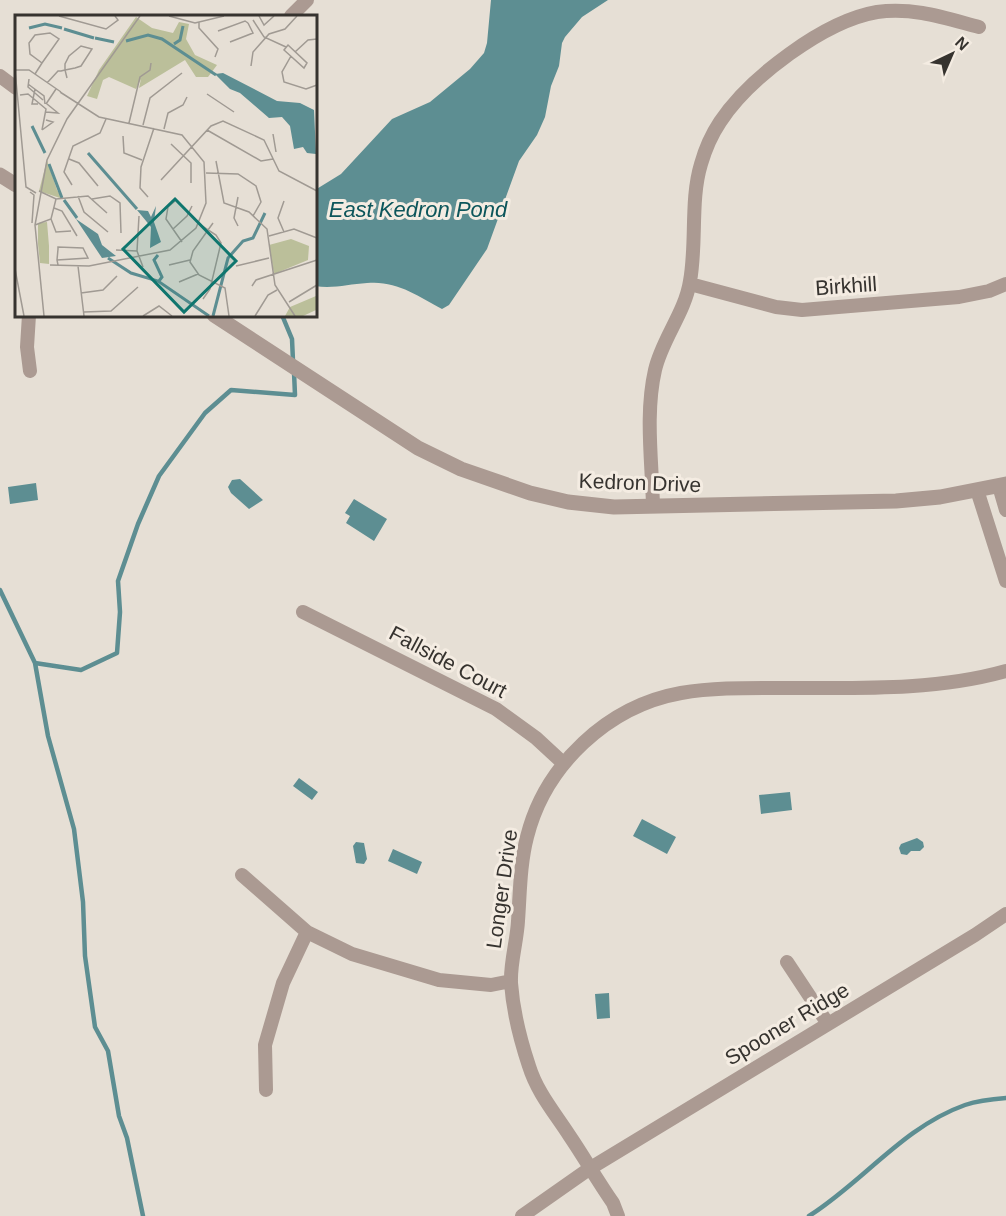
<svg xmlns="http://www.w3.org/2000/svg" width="1006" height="1216" font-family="Helvetica,sans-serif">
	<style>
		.water { fill: #5d8e92 }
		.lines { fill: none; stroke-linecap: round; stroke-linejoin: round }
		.stream { stroke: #5d8e92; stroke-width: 4.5 }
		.minor { stroke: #ab9a92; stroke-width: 14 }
		.tertiary { stroke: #ab9a92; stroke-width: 15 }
		.labels { text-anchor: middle; stroke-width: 6; stroke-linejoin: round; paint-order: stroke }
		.street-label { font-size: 21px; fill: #36332f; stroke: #f4ece2 }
		.water-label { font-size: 22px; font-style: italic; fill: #0d565b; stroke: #f4ece2 }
		.inset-river { fill: none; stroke: #5d8e92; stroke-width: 3 }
		.inset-road { fill: none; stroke: #a09a93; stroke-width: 1.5 }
		.view { fill: #0f766e; fill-opacity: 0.15; stroke: #0f766e; stroke-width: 3 }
		.inset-edge { fill: none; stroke: #36332f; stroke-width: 3 }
	</style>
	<rect width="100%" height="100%" fill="#e6dfd5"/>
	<path class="water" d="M 491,0 L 608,0 L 582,17 L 565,37 L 562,43 L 559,66 L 551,86 L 545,117 L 537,135 L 519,161 L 487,249 L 449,305 L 442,309 C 418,296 396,280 367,283 C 349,284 333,289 315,286 L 315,190 L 341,174 L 392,119 L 430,102 L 470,69 L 484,53 L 487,43 Z
		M 240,479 L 263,500 L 249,509 L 231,493 L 228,487 L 232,480 Z
		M 36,483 L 38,500 L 10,504 L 8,487 Z
		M 354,499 L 387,519 L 374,541 L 346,523 L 350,516 L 345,513 Z
		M 299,778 L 318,792 L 312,800 L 293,786 Z
		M 790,792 L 792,810 L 761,814 L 759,795 Z
		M 642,819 L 676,837 L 667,854 L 633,836 Z
		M 917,838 L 923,842 L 924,847 L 920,851 L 911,851 L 907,855 L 901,854 L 899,848 L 901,844 Z
		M 356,842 L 364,843 L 367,859 L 364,864 L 356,863 L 353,846 Z
		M 393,849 L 422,862 L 417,874 L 388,861 Z
		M 609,993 L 610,1018 L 597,1019 L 595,994 Z"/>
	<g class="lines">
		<path class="stream" d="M 282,315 L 292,339 L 293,361
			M 0,590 L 35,663 L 48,736 L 74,829 L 83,902 L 85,956 L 95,1027 L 108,1051 L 119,1116 L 127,1138 L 143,1216
			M 35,663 L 81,670 L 117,653 L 120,612 L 118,581 L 138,524 L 159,476 L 205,413 L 231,390 L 295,395 L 294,372
			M 809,1216 C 863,1182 903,1127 965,1105 C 977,1101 993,1099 1006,1098"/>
		<path class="minor" d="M 291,16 L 307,0
			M 0,76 L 16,88
			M 690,284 L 776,307 L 802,310 L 959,297 L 989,291 L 1006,284
			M 29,315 L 27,347 L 30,371
			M 999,486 L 1006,510
			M 977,490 L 1006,581
			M 653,506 C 652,462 645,413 655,370 C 662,339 685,313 690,281 C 697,243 690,200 701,164 C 705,150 712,134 720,122 C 749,78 824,21 877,12 C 914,7 945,18 979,27
			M 303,612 L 496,709 L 536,738 L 563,763
			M 242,875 L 307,932 L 352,954 L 439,980 L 491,985 L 511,981
			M 787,962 L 828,1024
			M 266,1090 L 265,1045 L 283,983 L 307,932
			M 522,1216 L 589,1169 L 975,935 L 1006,914
			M 618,1216 L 613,1203 C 597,1180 584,1157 569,1135 C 554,1112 537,1092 529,1066 C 520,1039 513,1010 511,983 C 510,963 517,941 518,921 C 520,893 520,864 527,837 C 545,765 608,706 681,693 C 715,687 751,688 785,688 C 859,688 935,691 1006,671"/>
		<path class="tertiary" d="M 0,175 L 16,185
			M 214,315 L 418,448 L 461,469 L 530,493 L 568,502 L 614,507 L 896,501 L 940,497 L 1006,484"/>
	</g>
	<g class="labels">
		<g class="street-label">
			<text transform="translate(846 286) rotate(-4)" y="7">Birkhill</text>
			<text transform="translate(640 483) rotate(2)" y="7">Kedron Drive</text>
			<text transform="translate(448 662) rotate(28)" y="7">Fallside Court</text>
			<text transform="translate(502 889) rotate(-82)" y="7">Longer Drive</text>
			<text transform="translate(787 1024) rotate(-31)" y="7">Spooner Ridge</text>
		</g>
		<g class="water-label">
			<text x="418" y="217">East Kedron Pond</text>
		</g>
	</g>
	<g transform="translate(15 15)">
		<rect width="302" height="302" fill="#e6dfd5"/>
		<path d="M 121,2 L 137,13 L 158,18 L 164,7 L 174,9 L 171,24 L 180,40 L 202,50 L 193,62 L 181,62 L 170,45 L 124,73 L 126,64 L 121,74 L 94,62 L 88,65 L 82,84 L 72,81 L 84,55 ZM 32,145 L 42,175 L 48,184 L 24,176 ZM 32,207 L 34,231 L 34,249 L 25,248 L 23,229 L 23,208 ZM 276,224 L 294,231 L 293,245 L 259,259 L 254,230 ZM 301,281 L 301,295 L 288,301 L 270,301 L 275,292 Z" fill="#bbbf9a"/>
		<path d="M 208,58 L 262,86 L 285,88 L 299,95 L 301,139 L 292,138 L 288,132 L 279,134 L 275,111 L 267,102 L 254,103 L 225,78 L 215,74 L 200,59 ZM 141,191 L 139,207 L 146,227 L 135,233 L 136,212 L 122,195 L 133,196 L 136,202 ZM 61,204 L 83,219 L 87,230 L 101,241 L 87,243 Z" fill="#5d8e92"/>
		<path class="inset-river" d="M 14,13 L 30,9 L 47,13M 49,14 L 79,23M 80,23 L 99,27M 111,26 L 133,20 L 147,24 L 201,60M 159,29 L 165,25 L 168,11M 17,111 L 30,138M 73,138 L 122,194M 34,149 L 47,183M 49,185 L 62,203M 143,240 L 139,245 L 147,262 L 144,266M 93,243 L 116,258 L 143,266 L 194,301M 198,301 L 213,243 L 228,226 L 238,223 L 250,198"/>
		<path class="inset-road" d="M 44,1 L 91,14 L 103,5 L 100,1M 154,1 L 180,8 L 209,1M 244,1 L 249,10 L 259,1M 238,5 L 249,22 L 271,32M 184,7 L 184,13 L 203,34 L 200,42M 203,16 L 230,6 L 233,8M 215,27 L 238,18 L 233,8M 273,30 L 292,48 L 289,53 L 269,35 ZM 280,37 L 293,25 L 302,24M 276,41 L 267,57 L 269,67 L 291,74 L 302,70M 236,51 L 238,37 L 254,19 L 270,14 L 282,1M 0,55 L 11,172 L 21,178M 0,55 L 14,55 L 46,77M 20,59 L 27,48 L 44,24 L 35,18 L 20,20 L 14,28 L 15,39 L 27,48M 14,64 L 13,72 L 28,85M 32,68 L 43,56 L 46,56 L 50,55 L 60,53 L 66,51 L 77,34 L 66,31 L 54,41 L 50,49 L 50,55 L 52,63M 13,69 L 29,81 L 30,89M 20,74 L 17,89 L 23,89M 192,79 L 219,97M 5,80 L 13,79 L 31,94 L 27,115M 31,89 L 41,74M 31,97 L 43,98 L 32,89M 114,108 L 125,62 L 135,55 L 136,48M 128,110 L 135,83 L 167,58M 149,114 L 153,98 L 168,90 L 172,82M 27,115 L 38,107 L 31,105M 192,115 L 246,146 L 258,144M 258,119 L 261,137M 108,121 L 109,138 L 127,145M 156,129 L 176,148 L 176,168M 54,144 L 64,148 L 83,171M 201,146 L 209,188 L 234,197 L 252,214 L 260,270 L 280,301M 191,158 L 223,159 L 241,171 L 246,187 L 238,201M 146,165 L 196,111 L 208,106 L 249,125 L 264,156 L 302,176M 57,170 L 49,157 L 58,131 L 85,118 L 91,104M 24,176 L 41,184 L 73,181 L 92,198M 15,177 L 19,180 L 17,208M 63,181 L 69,197 L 93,217M 133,182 L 125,173 L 126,152 L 139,113M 77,184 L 95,181 L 105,188 L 106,218M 160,186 L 153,192 L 151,204 L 167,227M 269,186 L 263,203 L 269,217M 39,193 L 47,196 L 62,221M 124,201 L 122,236 L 128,252M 36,204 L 41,217 L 56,216M 198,208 L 178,236 L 175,247 L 184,260 L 210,273 L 214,301M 184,209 L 201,220 L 206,228 L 195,274 L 188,284M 20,210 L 36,204 L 41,184M 223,211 L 219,203 L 223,182M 158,214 L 172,201 L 177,191M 254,221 L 279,214 L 302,223M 101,235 L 122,236M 42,245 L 73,243 L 68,233 L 43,232 L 43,234 L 42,245 L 43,250M 35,250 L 74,251 L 155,235 L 181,213 L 191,188 L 189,147 L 167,120 L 84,102 L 45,77M 154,250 L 175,245M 63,251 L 69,301M 221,251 L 254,243M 0,254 L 9,301M 164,267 L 183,259M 237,271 L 241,265 L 302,245M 66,278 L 88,275 L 102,261M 274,287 L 302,270M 69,297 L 96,296 L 123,272M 29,301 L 20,210 L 32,145 L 52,104 L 125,1M 128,301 L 144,291 L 157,301M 240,301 L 253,280 L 262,275"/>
		<path class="view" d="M 160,184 L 221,246 L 169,297 L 108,234 Z"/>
		<rect width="302" height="302" class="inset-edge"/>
	</g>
	<g transform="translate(952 54) rotate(44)" stroke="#f4ece2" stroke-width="4.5" paint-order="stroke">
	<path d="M0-4.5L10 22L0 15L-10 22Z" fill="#36332f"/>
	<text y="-9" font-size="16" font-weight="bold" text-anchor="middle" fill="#36332f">N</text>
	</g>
</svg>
